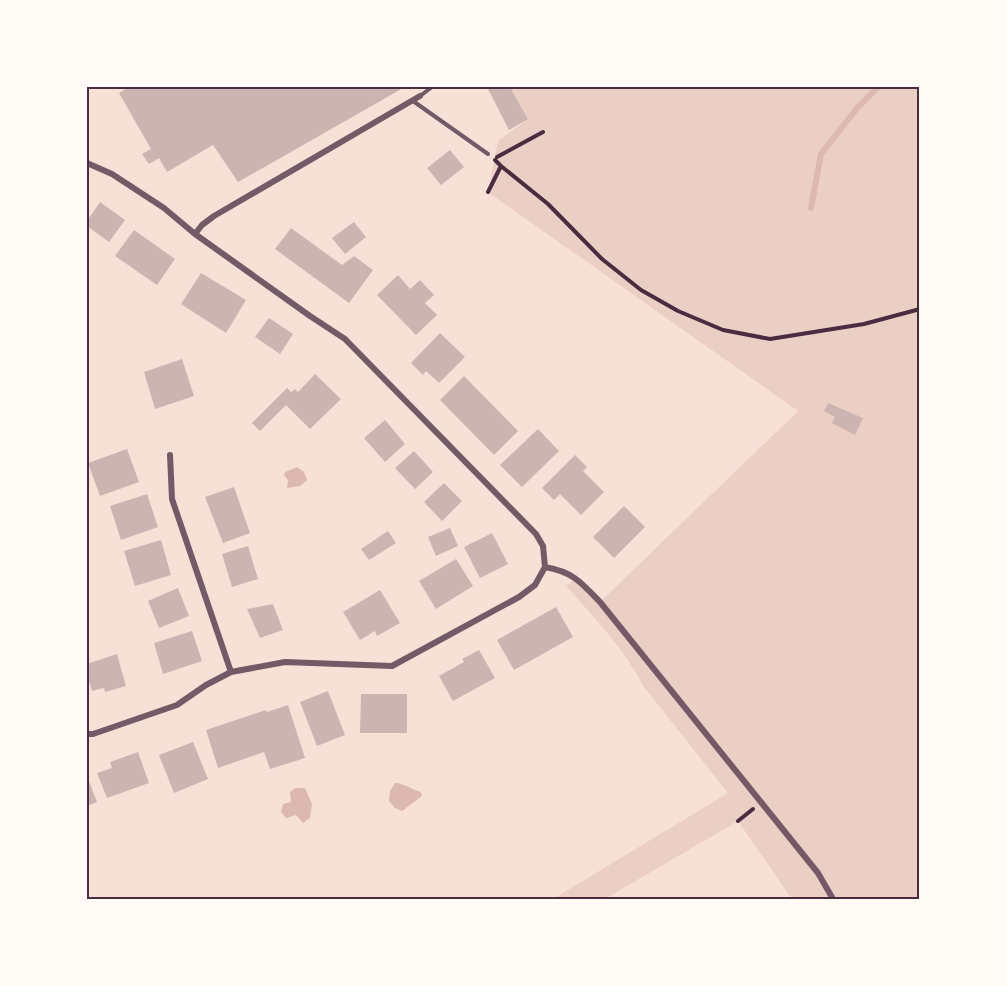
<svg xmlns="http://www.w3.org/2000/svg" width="1007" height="986" font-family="'Alegreya Sans',sans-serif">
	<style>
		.green { fill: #ebcfc5 }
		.water { fill: #dcb8b0 }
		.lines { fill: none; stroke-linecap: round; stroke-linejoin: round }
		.stream { stroke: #dcb8b0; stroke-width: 6 }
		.building { fill: #ccb4b1 }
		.path { stroke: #4a2c40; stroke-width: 4 }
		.service { stroke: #755966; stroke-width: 4 }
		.minor { stroke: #755966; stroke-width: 6 }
		.neatline { fill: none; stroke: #4a2c40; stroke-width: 2 }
	</style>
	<rect width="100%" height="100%" fill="#f7e1d7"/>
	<path class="green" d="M 510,87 L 920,87 L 920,899 L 792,899 L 738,821 L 605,899 L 553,899 L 728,793 L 644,687 C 624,649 595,618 566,586 L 578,578 L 600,602 L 798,411 L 488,192 L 498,141 L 528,119 Z"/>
	<path class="water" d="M 297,467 L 304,472 L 307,480 L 300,486 L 287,488 L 288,480 L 284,475 L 285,472 Z
		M 395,783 C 404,783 412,790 421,792 L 422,796 L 402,811 L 395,808 L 389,801 L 390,791 Z
		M 295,788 L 305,788 L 312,804 L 310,818 L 303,823 L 296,815 L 286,818 L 281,812 L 283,804 L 291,802 L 290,792 Z"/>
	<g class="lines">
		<path class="stream" d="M 811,208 L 821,154 L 858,107 L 878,87"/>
	</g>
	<path class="building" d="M 129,87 L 405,87 L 238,182 L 213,145 L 167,172 L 159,158 L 149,164 L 142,154 L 151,149 L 119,93 Z
		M 487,87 L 510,87 L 528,119 L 509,130 Z
		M 450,150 L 464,167 L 441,185 L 427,168 Z
		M 100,202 L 125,220 L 109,242 L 87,226 L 87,221 Z
		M 354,222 L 366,237 L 345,254 L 332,238 Z
		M 291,228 L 342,265 L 354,256 L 373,270 L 349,303 L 275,249 Z
		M 134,230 L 175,259 L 157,285 L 115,256 Z
		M 201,273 L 246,300 L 226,333 L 181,304 Z
		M 398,275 L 410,289 L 420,280 L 434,295 L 425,303 L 437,315 L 416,335 L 377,295 Z
		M 269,318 L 293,334 L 280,354 L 255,337 Z
		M 440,333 L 465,357 L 439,383 L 426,371 L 423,375 L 411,363 Z
		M 182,359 L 194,396 L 155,409 L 144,372 Z
		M 315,374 L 341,399 L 310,429 L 286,405 L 260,431 L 252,423 L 287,388 L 291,392 L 295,389 L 298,392 Z
		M 464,376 L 518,431 L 494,455 L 440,400 Z
		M 828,403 L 863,418 L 855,435 L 832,423 L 835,417 L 824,411 Z
		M 385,420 L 405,444 L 385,462 L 364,438 Z
		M 538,429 L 559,451 L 522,487 L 500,465 Z
		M 127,449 L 139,482 L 100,496 L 88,463 Z
		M 414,451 L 433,472 L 415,489 L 395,468 Z
		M 575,455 L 587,467 L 583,471 L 604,492 L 581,515 L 560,494 L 554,500 L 542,488 Z
		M 444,483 L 462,501 L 442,521 L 424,502 Z
		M 234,487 L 250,533 L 223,543 L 205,497 Z
		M 147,494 L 158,527 L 121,540 L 110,506 Z
		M 624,506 L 645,527 L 614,558 L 593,537 Z
		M 450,528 L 458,546 L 436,556 L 428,537 Z
		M 388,531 L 396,543 L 369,560 L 361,549 Z
		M 492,533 L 508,564 L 480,578 L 464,547 Z
		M 161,540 L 171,575 L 135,586 L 124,551 Z
		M 248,546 L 258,579 L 232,587 L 222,554 Z
		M 456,559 L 473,586 L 436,609 L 419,581 Z
		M 178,588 L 189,616 L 159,628 L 148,601 Z
		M 380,590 L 400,623 L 377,636 L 375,631 L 360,640 L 343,612 Z
		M 273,604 L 283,630 L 260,638 L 247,609 Z
		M 556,607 L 573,637 L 514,670 L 497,640 Z
		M 192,631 L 202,661 L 163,674 L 154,643 Z
		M 479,650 L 495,678 L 453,701 L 439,676 L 464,662 L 462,659 Z
		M 117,654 L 126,686 L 105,692 L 104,688 L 92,691 L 87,675 L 87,664 Z
		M 328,691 L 345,735 L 317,746 L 300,702 Z
		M 361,694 L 407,694 L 407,733 L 360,733 Z
		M 288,705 L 305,758 L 270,769 L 264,752 L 218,768 L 206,730 L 266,710 L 267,712 Z
		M 193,742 L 208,779 L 174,793 L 159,755 Z
		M 138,752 L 149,783 L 107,798 L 97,773 L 112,768 L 110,762 Z
		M 87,776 L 97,802 L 87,806 Z"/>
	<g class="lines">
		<path class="path" d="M 497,157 L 543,132
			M 501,166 L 548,204 L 602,259 L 641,290 L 678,311 L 723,330 L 770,339 L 864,324 L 920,309
			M 488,192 L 501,166 L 495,160
			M 738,821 L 753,809
			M 917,899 L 920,898"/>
		<path class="service" d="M 420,96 L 432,87
			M 413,101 L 488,154"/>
		<path class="minor" d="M 87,163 L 112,174 L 164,208 L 195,234 L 310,316 L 345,339 L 536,534 L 543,546 L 545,567
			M 195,234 L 202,225 L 214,216 L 420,96
			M 170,455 L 172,499 L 231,672
			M 545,567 C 573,572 581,582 600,602 L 818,873 L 833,899
			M 87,734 L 93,734 L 177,705 L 206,685 L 231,672 L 285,662 L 392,666 L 519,597 L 535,585 L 545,567"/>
	</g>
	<rect width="1007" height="986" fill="none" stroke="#fffaf5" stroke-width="177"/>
	<rect x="88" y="88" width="830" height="810" class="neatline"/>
</svg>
